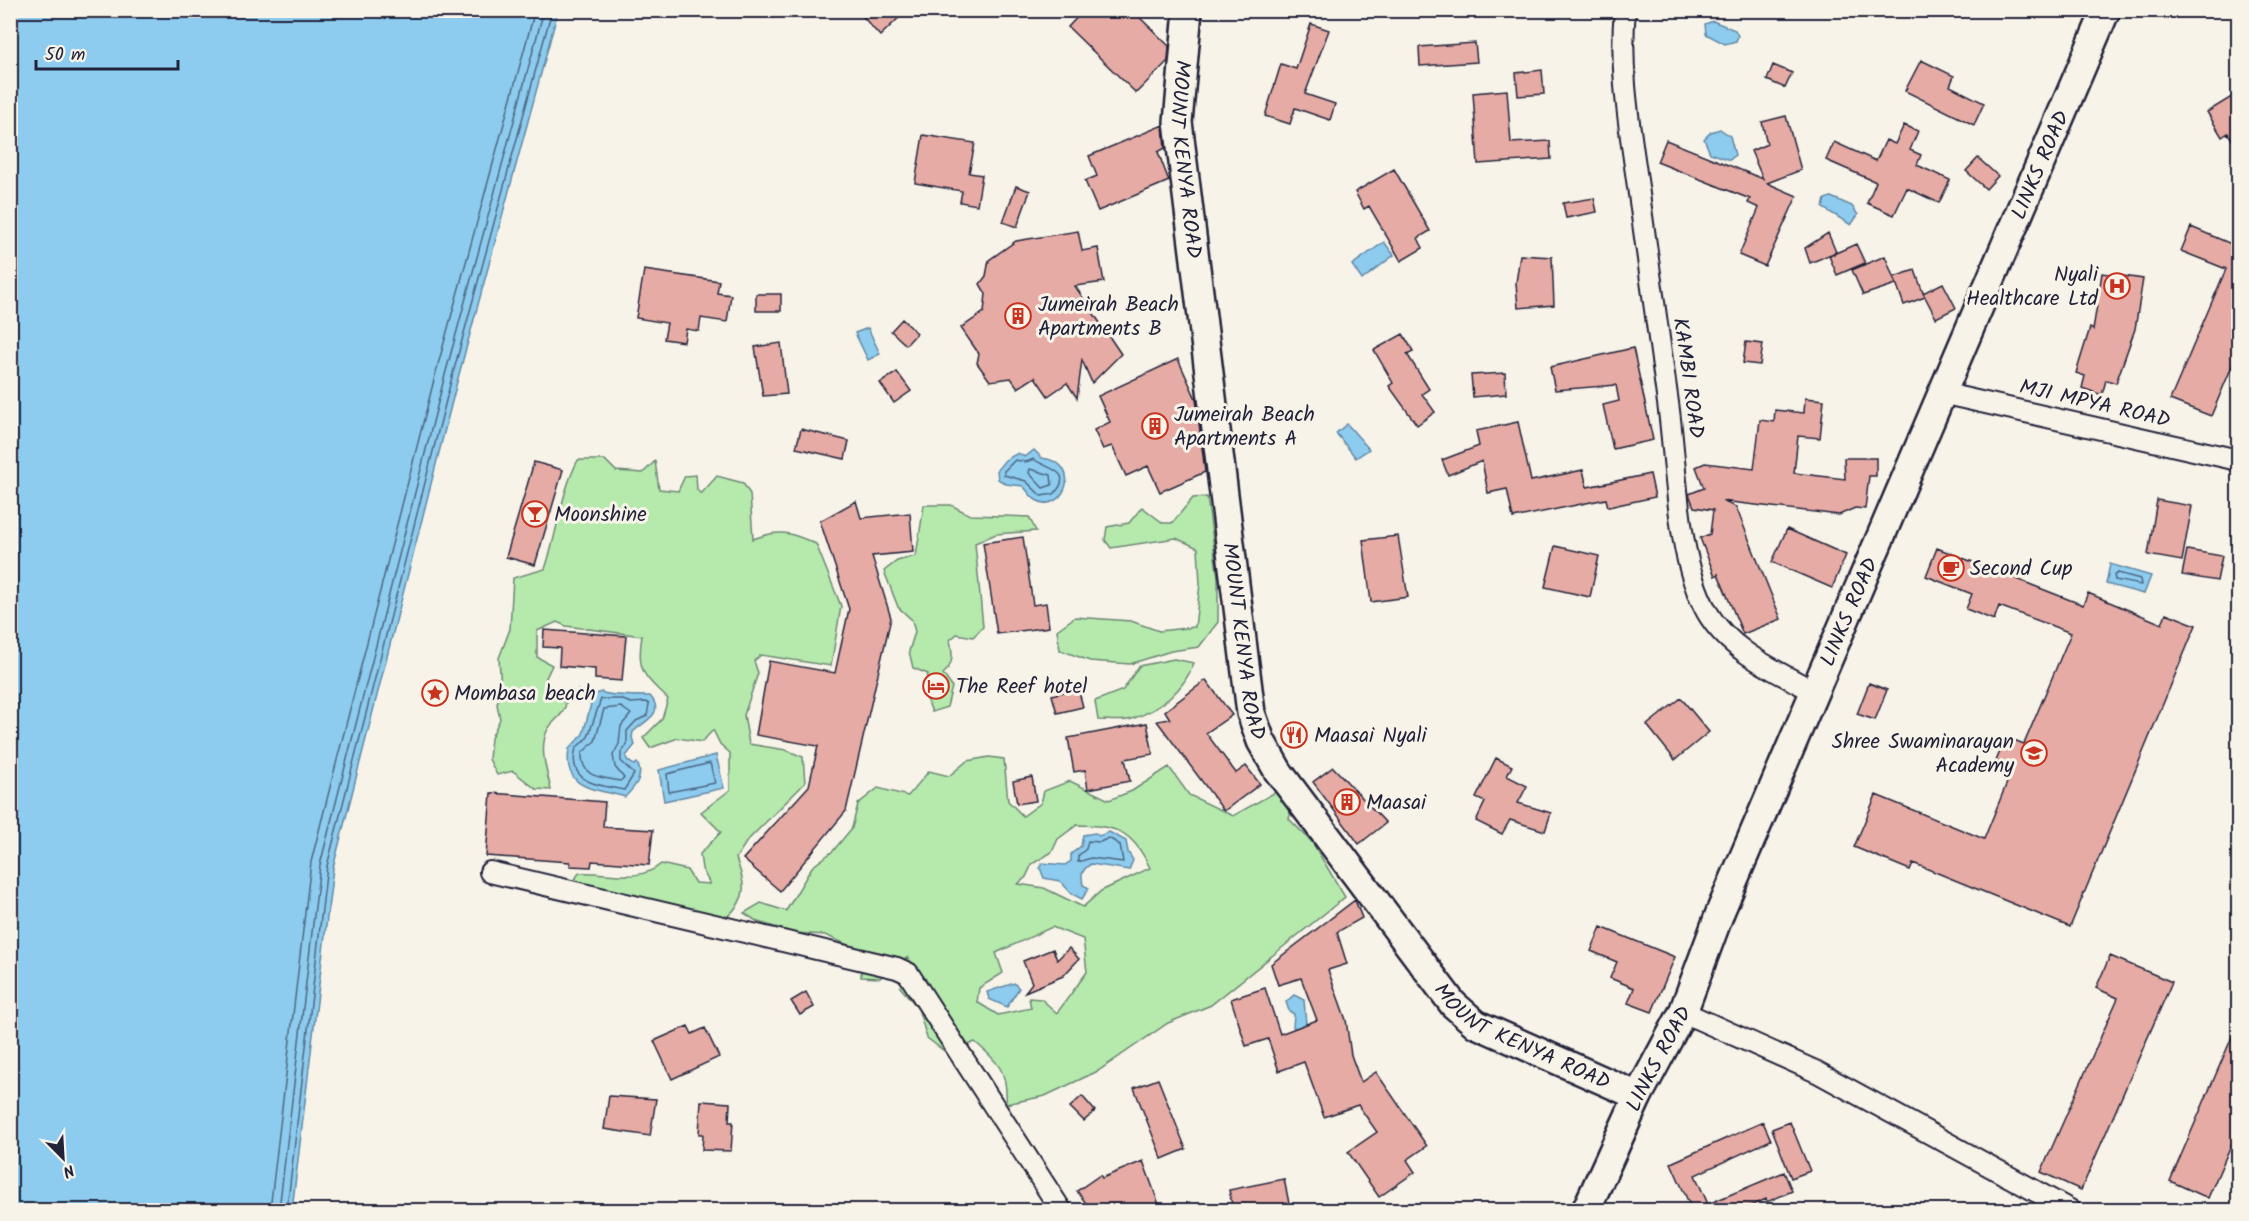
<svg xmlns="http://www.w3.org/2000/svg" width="2249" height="1221" font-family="Kalam,sans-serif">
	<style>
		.green { fill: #b5eaac; stroke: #6c8674; stroke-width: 1.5; fill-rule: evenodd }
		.water { fill: #8dccee; stroke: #6288a6; stroke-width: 1.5 }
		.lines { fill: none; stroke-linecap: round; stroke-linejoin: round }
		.shore { stroke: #4d6683; stroke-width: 1.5 }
		.building { fill: #e6aba4; stroke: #22223b; stroke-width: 1.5 }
		.street-casing { stroke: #22223b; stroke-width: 24 }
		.secondary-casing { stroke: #22223b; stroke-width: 32 }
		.street { stroke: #f7f3e8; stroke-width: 20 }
		.secondary { stroke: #f7f3e8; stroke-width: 27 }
		.labels { text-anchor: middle; stroke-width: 6; stroke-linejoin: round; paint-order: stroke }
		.street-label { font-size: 21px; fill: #22223b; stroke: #f7f3e8 }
		.poi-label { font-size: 21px; fill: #22223b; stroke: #f7f3e8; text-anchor: start }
	</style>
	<rect width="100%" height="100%" fill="#f7f3e8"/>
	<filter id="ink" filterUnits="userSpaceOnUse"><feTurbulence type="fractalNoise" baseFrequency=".0167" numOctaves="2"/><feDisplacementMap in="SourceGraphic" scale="12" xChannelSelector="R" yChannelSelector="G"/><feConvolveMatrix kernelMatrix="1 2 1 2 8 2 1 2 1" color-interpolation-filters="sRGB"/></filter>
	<g filter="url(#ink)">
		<path class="green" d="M 578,460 L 605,460 L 616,471 L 643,473 L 655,461 L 659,489 L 678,491 L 685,476 L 696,475 L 697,490 L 701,494 L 717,476 L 743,483 L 750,494 L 753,539 C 780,529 790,532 816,544 L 841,606 L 831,666 L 761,655 L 754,661 L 758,673 L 744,715 L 749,744 L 786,750 L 803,757 L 805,783 L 747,841 L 736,858 C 745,885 749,897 727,917 L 701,913 L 677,905 L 655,905 L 573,882 L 579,873 C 607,871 638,884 661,864 L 687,870 L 695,883 L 710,884 L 702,869 L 700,854 L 721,832 L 701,812 L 730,790 L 730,753 L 720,744 L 713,730 L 702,742 L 678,738 L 650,748 L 643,738 L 662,719 L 668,699 C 644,676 636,671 642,636 L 566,626 L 557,622 L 537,631 L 537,657 L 552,665 L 545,680 L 553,696 L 566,703 C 564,716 554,719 548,729 C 538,748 547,771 551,790 L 536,789 L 513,771 L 497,775 L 489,759 L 491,738 L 500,719 L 497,704 L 501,689 L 499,658 L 510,629 L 513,578 L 545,569 C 558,532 560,495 578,460 Z
			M 1207,497 L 1218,578 L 1218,622 L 1199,647 L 1171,651 L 1130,664 L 1090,661 L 1060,650 L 1057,630 L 1075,617 L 1131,621 L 1159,631 L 1195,627 L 1200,584 L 1198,548 L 1176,538 L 1111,548 L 1105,540 L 1107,527 L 1129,523 L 1142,507 L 1163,523 L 1172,523 L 1193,498 Z
			M 924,505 L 951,505 L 970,515 L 1029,517 L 1036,531 L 996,534 L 975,543 L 983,627 L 973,637 L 957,634 L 950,640 C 953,653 954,665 943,674 L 952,687 L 947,707 L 932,712 L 924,692 L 928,674 L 913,668 L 909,651 L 915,632 L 912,620 L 898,607 L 884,571 L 897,561 L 916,556 Z
			M 1174,659 L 1194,663 C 1183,691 1161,709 1132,719 C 1122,722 1109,720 1098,720 L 1095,701 L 1123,690 L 1139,666 Z
			M 989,757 L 1004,759 L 1008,801 L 1023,816 L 1041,803 L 1044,791 L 1070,781 L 1109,800 L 1132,791 L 1169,767 L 1189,795 L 1233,816 L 1281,789 L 1292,808 L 1289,819 L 1312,842 L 1345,897 L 1211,1005 L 1168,1023 L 1098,1071 L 1045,1096 L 1006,1104 C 1008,1071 999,1063 975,1042 L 948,1054 L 927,1038 L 918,1008 L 900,987 L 917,972 L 908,957 L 880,978 L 861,977 L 862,951 L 825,935 L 795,933 L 758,922 L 744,913 L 761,903 L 786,911 L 812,867 L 833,851 L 852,828 L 858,804 L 878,788 L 908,796 L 929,771 L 949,776 L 967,761 ZM 1077,825 C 1116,825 1133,831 1150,868 L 1101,891 L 1083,907 L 1044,888 L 1018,884 L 1026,877 L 1032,864 L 1052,852 L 1058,839 ZM 1052,927 L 1083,939 L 1087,972 L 1057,1013 L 1041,999 L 1029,998 L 1031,1008 L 998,1015 L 977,1002 L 979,988 L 1003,973 L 996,953 Z"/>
		<path class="water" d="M 10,11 L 558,11 L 458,378 L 333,868 L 292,1210 L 11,1210 Z
			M 1713,21 L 1735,30 L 1738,36 L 1736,41 L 1725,44 L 1706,34 L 1705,24 Z
			M 1720,129 L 1730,136 L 1735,155 L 1730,160 L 1710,153 L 1704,139 L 1711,132 Z
			M 1831,197 L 1852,206 L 1858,215 L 1851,225 L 1823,208 L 1825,199 Z
			M 1384,242 L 1394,255 L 1362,280 L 1352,265 Z
			M 868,328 L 880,354 L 868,360 L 855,333 Z
			M 1347,424 L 1369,449 L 1356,458 L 1336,433 Z
			M 1034,450 L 1042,458 C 1087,464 1061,516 1036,500 C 1031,497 1027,490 1023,486 L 1006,484 L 998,479 L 997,470 L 1005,460 L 1018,453 L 1025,457 Z
			M 2110,564 L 2151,576 L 2144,594 L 2106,584 Z
			M 578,690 L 593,701 L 596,694 L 601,692 C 608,696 640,696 650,696 C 666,714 644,721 633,732 L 632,738 L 635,745 L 626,756 L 627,760 L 634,765 L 637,763 C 645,776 634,788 625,797 C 598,788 562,792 569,749 L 583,734 L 591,704 L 584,700 L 575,702 L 573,698 Z
			M 716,755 L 724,788 L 664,801 L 659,770 Z
			M 1109,832 L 1126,841 L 1128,852 L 1133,860 L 1129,870 L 1091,864 C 1081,870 1081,875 1083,885 L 1089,888 L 1082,899 L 1072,894 L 1060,881 L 1044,878 L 1040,868 L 1042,863 L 1065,865 L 1071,861 L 1071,854 L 1081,846 L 1083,835 L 1095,833 L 1099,836 Z
			M 1014,983 L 1019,988 L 1007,1007 L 989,999 L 987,992 Z
			M 1294,995 L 1304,1000 L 1306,1024 L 1298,1029 L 1293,1027 L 1294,1014 L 1289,1011 L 1286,1002 Z"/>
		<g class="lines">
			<path class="shore" d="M 1034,459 C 1045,469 1076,470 1054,494 L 1041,496 L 1026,481 L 1004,475 L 1004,471 L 1015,460 L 1026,462 Z
				M 1030,469 L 1051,475 L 1052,485 L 1043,488 L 1029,473 Z
				M 2118,573 L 2140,579 L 2141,585 L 2115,580 L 2114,575 Z
				M 601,699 L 620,699 L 631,703 L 646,702 L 649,704 L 647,716 L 636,721 L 627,731 L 627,745 L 621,753 L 621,761 L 634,774 L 624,790 C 600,785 566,784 576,748 L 588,737 Z
				M 621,707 L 631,714 L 621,726 L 619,744 L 613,755 L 615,767 L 624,778 L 620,781 C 602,777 581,779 582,753 L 595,741 L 604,709 Z
				M 710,763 L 715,783 L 669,792 L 667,774 Z
				M 1109,838 L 1120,845 L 1123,862 L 1091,858 L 1078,862 L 1078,856 L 1086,849 L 1088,841 L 1100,842 Z
				M 270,1210 L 311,862 L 436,372 L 535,10
				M 279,1210 L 320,865 L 445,375 L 544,10
				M 287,1210 L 327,866 L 452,377 L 552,10"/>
		</g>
		<path class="building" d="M 857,10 L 907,10 L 880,36 Z
			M 1084,10 L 1132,10 L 1169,46 L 1168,61 L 1136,93 L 1068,27 Z
			M 1311,24 L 1329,30 L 1305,94 L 1335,104 L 1330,120 L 1295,108 L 1290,124 L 1265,116 L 1281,64 L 1296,69 Z
			M 1475,43 L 1477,62 L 1420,66 L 1419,47 Z
			M 1921,60 L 1954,76 L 1950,86 L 1984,103 L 1974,125 L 1905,91 Z
			M 1773,65 L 1792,73 L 1785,88 L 1767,80 Z
			M 1542,70 L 1544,94 L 1518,96 L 1516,73 Z
			M 1507,90 L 1511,143 L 1550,141 L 1551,159 L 1478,164 L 1473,93 Z
			M 2238,93 L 2238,150 L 2228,133 L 2222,137 L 2207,112 Z
			M 1786,116 L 1801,170 L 1767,183 L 1797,196 L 1765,266 L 1739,255 L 1759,208 L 1748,203 L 1750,199 L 1657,162 L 1666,140 L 1763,179 L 1751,151 L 1767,144 L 1762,122 Z
			M 1163,125 L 1165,148 L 1158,152 L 1169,181 L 1098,211 L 1085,181 L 1097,176 L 1089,156 Z
			M 1904,125 L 1918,131 L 1910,150 L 1921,155 L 1917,165 L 1950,180 L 1939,203 L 1907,188 L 1894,215 L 1867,203 L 1876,182 L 1826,160 L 1834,142 L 1876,161 L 1886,140 L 1895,144 Z
			M 923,135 L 975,143 L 969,173 L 982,175 L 977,205 L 960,202 L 962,191 L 915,183 Z
			M 1978,158 L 1998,176 L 1986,189 L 1966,171 Z
			M 1394,169 L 1430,231 L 1418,238 L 1423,248 L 1401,261 L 1369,206 L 1364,209 L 1355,192 Z
			M 1016,186 L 1030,191 L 1017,227 L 1003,222 Z
			M 1594,198 L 1597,212 L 1566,218 L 1563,203 Z
			M 2191,227 L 2236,246 L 2238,240 L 2238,352 L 2211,416 L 2170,400 L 2226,269 L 2181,251 Z
			M 1078,231 L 1082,251 L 1098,248 L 1104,282 L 1075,286 L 1121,354 L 1092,383 L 1082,360 L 1077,398 L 1067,383 L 1048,396 L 1035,377 L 1018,388 L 1011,378 L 990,381 L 977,363 L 979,354 L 961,328 L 984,312 L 986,294 L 980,284 L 986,276 L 989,260 L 1016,241 Z
			M 1828,233 L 1836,252 L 1810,263 L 1805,248 Z
			M 1856,244 L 1865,263 L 1837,275 L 1829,256 Z
			M 1520,255 L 1552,257 L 1554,305 L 1518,308 L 1516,283 Z
			M 1885,256 L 1896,284 L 1863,295 L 1852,270 Z
			M 644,270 L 719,281 L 717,293 L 731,295 L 727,322 L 701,318 L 699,331 L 686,329 L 684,342 L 664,339 L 667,323 L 636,318 Z
			M 1915,270 L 1923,293 L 1943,283 L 1956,308 L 1936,318 L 1923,293 L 1925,297 L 1904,305 L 1894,277 Z
			M 2102,273 L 2143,279 L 2135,329 L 2116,383 L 2106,380 L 2102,395 L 2082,388 L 2085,376 L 2076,373 L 2090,328 L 2093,330 Z
			M 756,294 L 781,294 L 781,311 L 756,311 Z
			M 902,319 L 917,333 L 906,345 L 891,331 Z
			M 1403,334 L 1413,351 L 1407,354 L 1429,389 L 1422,394 L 1435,412 L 1417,425 L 1389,386 L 1393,383 L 1374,350 Z
			M 1746,342 L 1763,344 L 1760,365 L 1743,363 Z
			M 781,343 L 787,394 L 763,396 L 755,347 Z
			M 1633,348 L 1653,440 L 1613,449 L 1603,405 L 1619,401 L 1616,385 L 1555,390 L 1550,367 Z
			M 1178,359 L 1196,399 L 1205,472 L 1160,492 L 1148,466 L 1126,476 L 1112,446 L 1103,449 L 1094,430 L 1110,422 L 1098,396 Z
			M 897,372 L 911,391 L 894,403 L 880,383 Z
			M 1505,373 L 1506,394 L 1473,397 L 1471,375 Z
			M 1805,398 L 1824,400 L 1820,438 L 1798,436 L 1794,473 L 1845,479 L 1844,458 L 1876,458 L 1876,476 L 1869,476 L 1865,509 L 1855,508 L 1839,515 L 1722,501 L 1736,507 L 1781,619 L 1743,634 L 1718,574 L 1715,576 L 1700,538 L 1710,534 L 1713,510 L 1694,507 L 1689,494 L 1704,488 L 1696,467 L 1705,463 L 1754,469 L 1760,420 L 1774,422 L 1775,410 L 1804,413 Z
			M 1518,422 L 1531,481 L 1583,470 L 1587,487 L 1650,474 L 1655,497 L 1608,507 L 1606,499 L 1513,518 L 1507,489 L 1488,493 L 1482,461 L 1448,475 L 1442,460 L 1479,446 L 1476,431 Z
			M 801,429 L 849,441 L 845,459 L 796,448 Z
			M 534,462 L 563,470 L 535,565 L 506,557 Z
			M 2157,500 L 2192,506 L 2182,561 L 2148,555 Z
			M 856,501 L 861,518 L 910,513 L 913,552 L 872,556 L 891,618 L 846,811 L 780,891 L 743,859 L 809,786 L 818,746 L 756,735 L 769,661 L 835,673 L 849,609 L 820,521 Z
			M 1787,529 L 1846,555 L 1832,588 L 1772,562 Z
			M 1398,536 L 1408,597 L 1371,602 L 1363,540 Z
			M 1023,537 L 1033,605 L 1046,603 L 1049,627 L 997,634 L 983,543 Z
			M 1555,546 L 1599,556 L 1590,597 L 1545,587 Z
			M 1937,548 L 2083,605 L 2088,593 L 2162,624 L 2166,613 L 2196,625 L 2070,927 L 1913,863 L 1910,870 L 1854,847 L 1876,795 L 1984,839 L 2013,768 L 1996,761 L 2006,737 L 2024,744 L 2071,633 L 1999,606 L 1994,620 L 1966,609 L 1972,594 L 1926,576 Z
			M 2187,550 L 2222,556 L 2217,581 L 2182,575 Z
			M 544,630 L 626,636 L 622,681 L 595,679 L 595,669 L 559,666 L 560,648 L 543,647 Z
			M 1206,680 L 1232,715 L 1206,733 L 1236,773 L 1246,766 L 1260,784 L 1224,811 L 1157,721 L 1170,719 L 1165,711 Z
			M 1869,683 L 1887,690 L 1875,720 L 1857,714 Z
			M 1078,688 L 1083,707 L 1057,713 L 1052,695 Z
			M 1681,698 L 1709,732 L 1675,760 L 1647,725 Z
			M 1147,723 L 1153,754 L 1125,759 L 1130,781 L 1088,789 L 1085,770 L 1074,772 L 1068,738 Z
			M 1496,758 L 1512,766 L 1507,776 L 1527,786 L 1518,803 L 1551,813 L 1545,831 L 1510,820 L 1502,834 L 1476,821 L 1485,802 L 1476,798 Z
			M 1333,767 L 1386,823 L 1359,844 L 1313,782 Z
			M 1032,777 L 1036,801 L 1017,804 L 1013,781 Z
			M 491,793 L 605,802 L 603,827 L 653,830 L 649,865 L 592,861 L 591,867 L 570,866 L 570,862 L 486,856 Z
			M 1355,900 L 1362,918 L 1337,932 L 1347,964 L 1328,970 L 1346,1020 L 1351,1055 L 1361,1082 L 1376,1072 L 1427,1146 L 1407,1160 L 1415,1172 L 1379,1197 L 1348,1152 L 1377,1132 L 1358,1105 L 1324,1117 L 1304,1062 L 1279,1071 L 1268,1039 L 1246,1046 L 1231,999 L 1265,988 L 1280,1034 L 1317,1020 L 1301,978 L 1278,985 L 1271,964 Z
			M 1601,927 L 1675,957 L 1652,1012 L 1628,1003 L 1634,988 L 1610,978 L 1617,962 L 1591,951 Z
			M 1069,948 L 1079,959 L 1063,976 L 1025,992 L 1032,983 L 1023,961 L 1053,949 L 1057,960 Z
			M 2110,956 L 2172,982 L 2081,1190 L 2041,1172 L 2118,998 L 2096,988 Z
			M 806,992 L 814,1007 L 800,1015 L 791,1001 Z
			M 2238,1023 L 2238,1129 L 2208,1198 L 2170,1181 Z
			M 688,1026 L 692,1034 L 705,1028 L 719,1057 L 672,1079 L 654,1041 Z
			M 1158,1079 L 1186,1149 L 1162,1159 L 1134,1088 Z
			M 609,1096 L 656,1099 L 650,1136 L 604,1129 Z
			M 1082,1096 L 1095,1111 L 1084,1121 L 1070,1107 Z
			M 701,1101 L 730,1103 L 729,1122 L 733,1122 L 731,1151 L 702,1150 L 703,1134 L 699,1134 Z
			M 1763,1122 L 1771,1140 L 1695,1175 L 1708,1204 L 1784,1172 L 1792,1191 L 1767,1202 L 1766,1199 L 1741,1210 L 1692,1210 L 1671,1163 Z
			M 1790,1122 L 1810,1171 L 1791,1178 L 1772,1129 Z
			M 1143,1161 L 1161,1210 L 1091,1210 L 1077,1191 L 1100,1175 L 1102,1178 Z
			M 1284,1179 L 1290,1208 L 1233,1210 L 1229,1190 Z"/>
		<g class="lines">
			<g class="street-casing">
				<path id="street" d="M 1625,10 C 1619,69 1630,129 1638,187 C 1648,259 1658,331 1668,403 C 1677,467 1676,557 1707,612 C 1730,652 1777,671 1815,692
					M 1941,393 L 2238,460
					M 490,872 L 897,968 L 908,973 L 1061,1210
					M 1683,1012 L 1817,1072 L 2070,1210"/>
			</g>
			<g class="secondary-casing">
				<g id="secondary">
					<path id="s1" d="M 1188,10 L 1178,122 L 1251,713 L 1261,741 L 1278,771 L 1453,1004 L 1476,1024 L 1638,1096"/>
					<path id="s2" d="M 1586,1210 L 1638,1096 L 1683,1012 L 1721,910 L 2106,10"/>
				</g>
			</g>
			<use href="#street" class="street"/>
			<use href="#secondary" class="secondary"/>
		</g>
	</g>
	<defs>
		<g id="hospital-ring" transform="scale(1.35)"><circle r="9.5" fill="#f7f3e8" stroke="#c8321e" stroke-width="1.5"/><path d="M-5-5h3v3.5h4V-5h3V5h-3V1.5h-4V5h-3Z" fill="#c8321e"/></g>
		<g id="building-ring" transform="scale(1.35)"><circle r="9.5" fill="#f7f3e8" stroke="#c8321e" stroke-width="1.5"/><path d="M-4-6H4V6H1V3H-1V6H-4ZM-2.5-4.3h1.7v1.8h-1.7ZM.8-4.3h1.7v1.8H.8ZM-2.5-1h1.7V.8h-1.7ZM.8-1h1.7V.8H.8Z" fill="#c8321e"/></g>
		<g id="bar-ring" transform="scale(1.35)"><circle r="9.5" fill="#f7f3e8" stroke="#c8321e" stroke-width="1.5"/><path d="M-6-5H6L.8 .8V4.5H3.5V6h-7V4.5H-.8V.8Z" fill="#c8321e"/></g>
		<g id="cafe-ring" transform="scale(1.35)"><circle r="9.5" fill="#f7f3e8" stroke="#c8321e" stroke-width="1.5"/><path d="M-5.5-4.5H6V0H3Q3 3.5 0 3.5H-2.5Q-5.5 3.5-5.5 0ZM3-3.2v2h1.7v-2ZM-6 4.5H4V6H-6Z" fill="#c8321e"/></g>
		<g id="hotel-ring" transform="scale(1.35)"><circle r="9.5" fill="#f7f3e8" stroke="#c8321e" stroke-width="1.5"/><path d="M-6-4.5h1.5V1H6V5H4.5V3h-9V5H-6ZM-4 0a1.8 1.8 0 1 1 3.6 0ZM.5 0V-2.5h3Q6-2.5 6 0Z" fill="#c8321e"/></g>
		<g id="sight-ring" transform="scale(1.35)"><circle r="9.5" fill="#f7f3e8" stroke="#c8321e" stroke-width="1.5"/><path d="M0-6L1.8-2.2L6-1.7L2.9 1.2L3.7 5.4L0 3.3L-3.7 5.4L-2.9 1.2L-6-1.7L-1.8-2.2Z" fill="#c8321e"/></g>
		<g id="restaurant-ring" transform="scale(1.35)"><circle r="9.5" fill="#f7f3e8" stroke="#c8321e" stroke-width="1.5"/><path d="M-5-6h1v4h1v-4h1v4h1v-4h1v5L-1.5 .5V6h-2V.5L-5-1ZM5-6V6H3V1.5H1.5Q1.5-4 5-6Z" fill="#c8321e"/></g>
		<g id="school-ring" transform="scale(1.35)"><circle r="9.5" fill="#f7f3e8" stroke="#c8321e" stroke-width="1.5"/><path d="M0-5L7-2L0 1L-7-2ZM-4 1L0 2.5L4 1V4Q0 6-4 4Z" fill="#c8321e"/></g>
	</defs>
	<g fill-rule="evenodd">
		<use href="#hospital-ring" x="2117" y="286"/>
		<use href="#building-ring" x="1018" y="316"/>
		<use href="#building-ring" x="1155" y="426"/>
		<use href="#bar-ring" x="535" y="514"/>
		<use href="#cafe-ring" x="1951" y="568"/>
		<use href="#hotel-ring" x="936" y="686"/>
		<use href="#sight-ring" x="435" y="693"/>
		<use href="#restaurant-ring" x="1294" y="735"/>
		<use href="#school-ring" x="2034" y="753"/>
		<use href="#building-ring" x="1347" y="802"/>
	</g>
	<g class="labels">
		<g class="street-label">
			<text dy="7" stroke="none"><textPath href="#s1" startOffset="150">MOUNT KENYA ROAD</textPath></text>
			<text dy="7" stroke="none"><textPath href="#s2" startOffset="1140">LINKS ROAD</textPath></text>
			<text transform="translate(1689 378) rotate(82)" y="7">KAMBI ROAD</text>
			<text transform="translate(2095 403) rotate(13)" y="7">MJI MPYA ROAD</text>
			<text dy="7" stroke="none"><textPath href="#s2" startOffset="654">LINKS ROAD</textPath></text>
			<text dy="7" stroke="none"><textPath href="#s1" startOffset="636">MOUNT KENYA ROAD</textPath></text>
			<text dy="7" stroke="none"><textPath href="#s1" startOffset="1140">MOUNT KENYA ROAD</textPath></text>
			<text dy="7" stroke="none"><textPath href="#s2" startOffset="168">LINKS ROAD</textPath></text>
		</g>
		<g class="poi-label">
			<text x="2098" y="281" text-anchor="end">Nyali<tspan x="2098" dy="24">Healthcare Ltd</tspan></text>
			<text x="1038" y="311">Jumeirah Beach<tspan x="1038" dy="24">Apartments B</tspan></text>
			<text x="1174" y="421">Jumeirah Beach<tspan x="1174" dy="24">Apartments A</tspan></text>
			<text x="554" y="521">Moonshine</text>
			<text x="1970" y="575">Second Cup</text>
			<text x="956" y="693">The Reef hotel</text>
			<text x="454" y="700">Mombasa beach</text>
			<text x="1314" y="742">Maasai Nyali</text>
			<text x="2014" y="748" text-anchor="end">Shree Swaminarayan<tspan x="2014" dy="24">Academy</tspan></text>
			<text x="1366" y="809">Maasai</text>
		</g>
	</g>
	<rect width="2249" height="1221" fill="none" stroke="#f7f3e8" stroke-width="36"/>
	<rect x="18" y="18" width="2213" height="1185" fill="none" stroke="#22223b" stroke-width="2" filter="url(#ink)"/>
	<g transform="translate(63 1158) rotate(156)" stroke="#f7f3e8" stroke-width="4.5" paint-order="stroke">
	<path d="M0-4.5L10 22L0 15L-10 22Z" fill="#22223b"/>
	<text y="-9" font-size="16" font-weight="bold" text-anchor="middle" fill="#22223b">N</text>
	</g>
	<path d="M36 60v9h142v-9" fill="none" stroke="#22223b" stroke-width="3"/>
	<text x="45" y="60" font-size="18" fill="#22223b" stroke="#f7f3e8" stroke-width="4.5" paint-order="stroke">50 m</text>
</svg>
